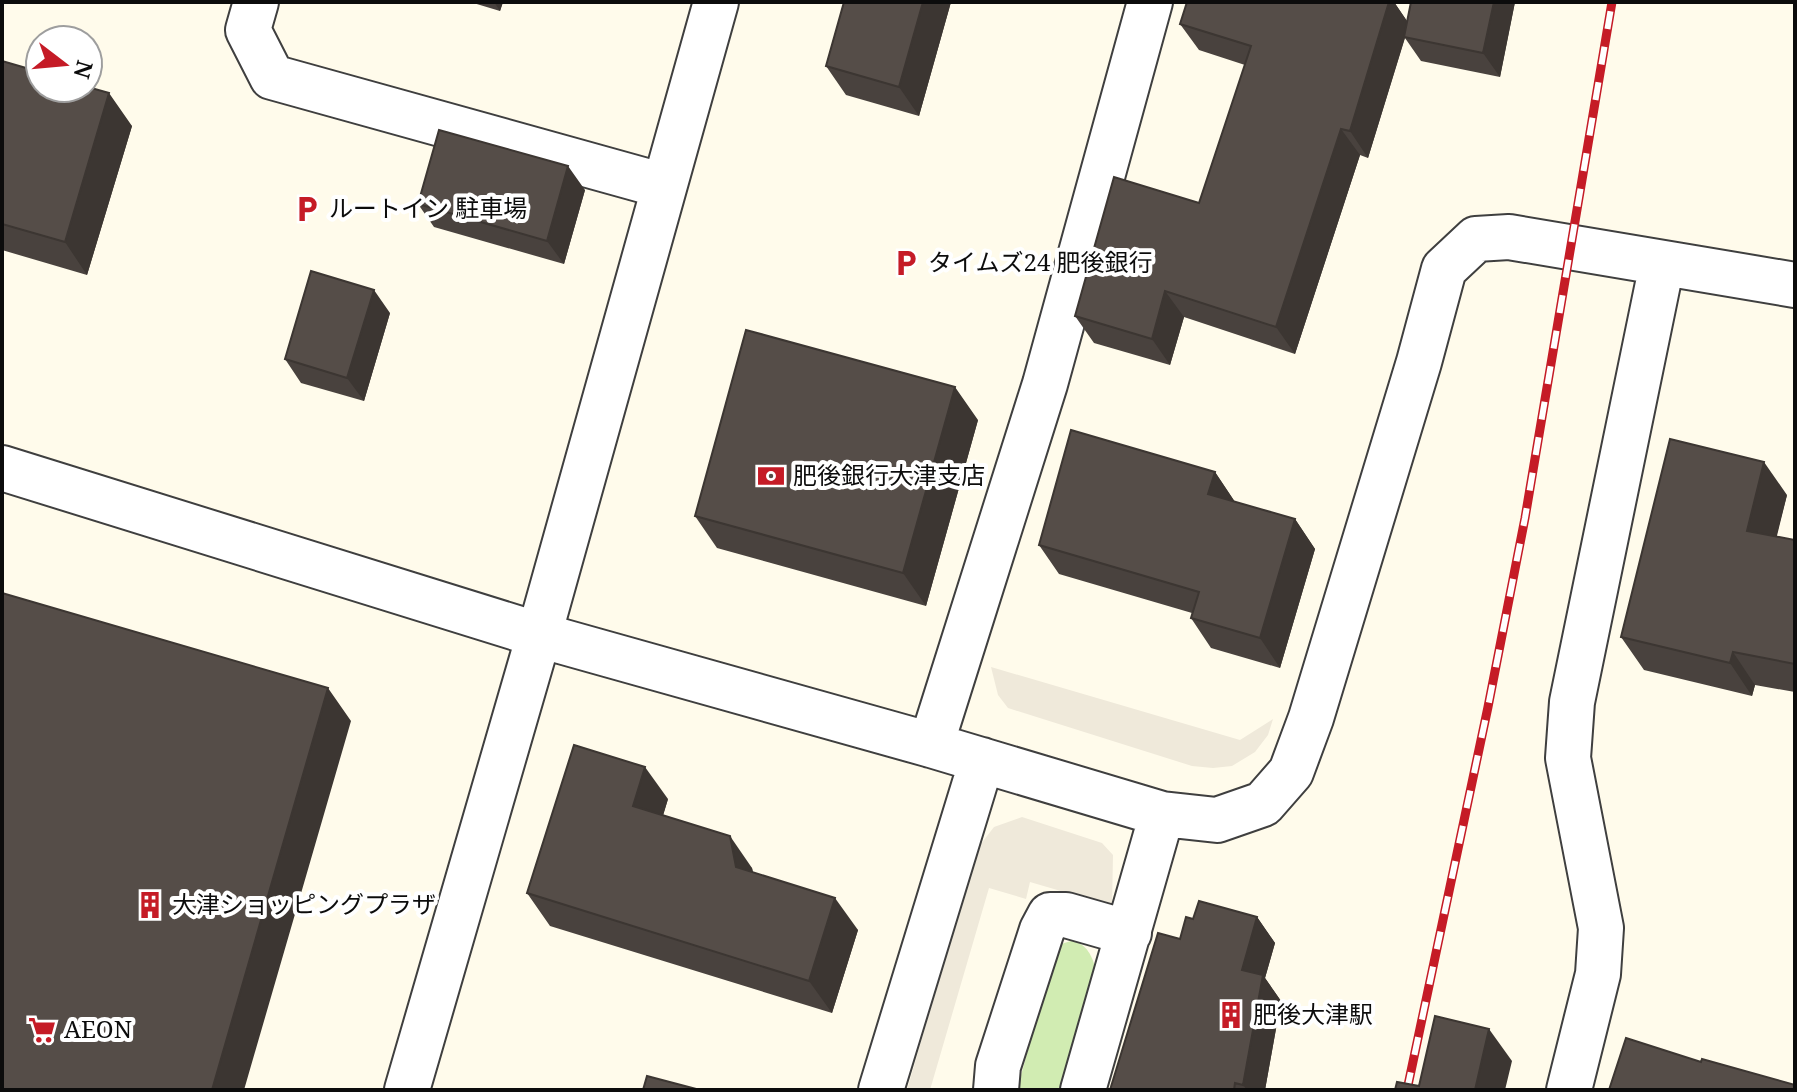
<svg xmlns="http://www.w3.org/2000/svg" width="1797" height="1092" font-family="'Noto Serif','Noto Sans JP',serif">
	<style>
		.green { fill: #d1ecb2 }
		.plaza { fill: #efe9da }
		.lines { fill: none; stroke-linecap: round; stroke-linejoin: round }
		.minor-casing { stroke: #3f3f3f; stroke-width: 48 }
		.minor { stroke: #fff; stroke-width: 44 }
		.rail-casing { stroke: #c51b26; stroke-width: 9 }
		.rail { stroke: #fff; stroke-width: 6; stroke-dasharray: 18; stroke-linecap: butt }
		.wall { fill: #49423e }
		.shaded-wall { fill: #3c3632 }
		.building { fill: #554d48; stroke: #3c3632; stroke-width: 2 }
		.labels { text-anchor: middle; stroke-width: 8; stroke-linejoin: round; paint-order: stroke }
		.poi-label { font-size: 24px; fill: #0c0c0c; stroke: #fff; text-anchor: start }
	</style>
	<rect width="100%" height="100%" fill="#fffbeb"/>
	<path class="green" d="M 1071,941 C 1087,943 1093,957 1096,972 L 1061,1090 L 1017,1090 L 1055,951 L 1061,944 Z"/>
	<path class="plaza" d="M 991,667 L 1240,740 L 1273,719 L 1268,735 L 1255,752 L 1232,766 L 1213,768 L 1192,766 L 1008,708 L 998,695 Z
		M 1022,817 L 1102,843 L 1113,855 L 1112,906 L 1030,882 L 1026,899 L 989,888 L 930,1090 L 907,1090 L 977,849 L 994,827 Z"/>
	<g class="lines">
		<g class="minor-casing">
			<path id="minor" d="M 256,2 L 248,30 L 272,77 L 664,186
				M 2,468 L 539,635 L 931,745 L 1162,814 L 1217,820 L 1263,804 L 1291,772 L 1311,718 L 1419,362 L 1444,269 L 1476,239 L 1509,237 L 1795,285
				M 931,745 L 1045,384 L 1150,2
				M 407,1090 L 539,635 L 716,2
				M 881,1090 L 982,760
				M 996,1090 L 998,1066 L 1042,930 L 1050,915 L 1066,915 L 1129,933
				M 1083,1090 L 1162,814
				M 1569,1090 L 1598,974 L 1601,928 L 1568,758 L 1572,702 L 1662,264"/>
		</g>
		<use href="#minor" class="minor"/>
		<g class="rail-casing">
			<path id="rail" d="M 1407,1090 L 1488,707 L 1525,518 L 1612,2"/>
		</g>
		<use href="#rail" class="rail"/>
	</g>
	<path class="wall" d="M 470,2 L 503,2 L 500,11 Z
		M 844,2 L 951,2 L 919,116 L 846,95 L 826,66 Z
		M 1394,2 L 1407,21 L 1515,2 L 1500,77 L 1421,61 L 1405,38 L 1368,158 L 1360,155 L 1295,354 L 1184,317 L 1170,365 L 1094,343 L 1075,316 L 1199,203 L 1245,65 L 1199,50 L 1180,24 Z
		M 2,61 L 132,126 L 87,275 L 2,250 Z
		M 585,190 L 564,264 L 434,227 L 418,204 Z
		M 390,313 L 364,401 L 301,383 L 285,359 Z
		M 978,420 L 926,606 L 717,548 L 695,516 Z
		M 1215,472 L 1235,502 L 1295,519 L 1315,549 L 1280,668 L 1211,648 L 1191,618 L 1192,613 L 1059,574 L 1039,545 Z
		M 1787,495 L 1776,537 L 1795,540 L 1795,692 L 1755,685 L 1752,696 L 1644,670 L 1621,637 Z
		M 668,799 L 663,815 L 752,868 L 753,872 L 858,930 L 832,1013 L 550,926 L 527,893 Z
		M 1257,917 L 1275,943 L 1265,978 L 1281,1001 L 1265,1090 L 1110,1090 L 1180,939 L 1193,919 Z"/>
	<path class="shaded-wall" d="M 494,2 L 503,2 L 500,11 Z
		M 923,2 L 951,2 L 919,116 L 899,87 Z
		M 1389,2 L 1394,2 L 1409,24 L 1368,158 L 1350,131 Z
		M 1494,2 L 1515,2 L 1500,77 L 1483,53 Z
		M 109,93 L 132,126 L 87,275 L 65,242 Z
		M 1341,129 L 1360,155 L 1295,354 L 1276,327 Z
		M 568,166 L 585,190 L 564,264 L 547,241 Z
		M 374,290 L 390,313 L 364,401 L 347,378 Z
		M 1165,291 L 1184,317 L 1170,365 L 1152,339 Z
		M 955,387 L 978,420 L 926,606 L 903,573 Z
		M 1764,462 L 1787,495 L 1770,564 L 1747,531 Z
		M 1215,472 L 1235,502 L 1208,494 Z
		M 1295,519 L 1315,549 L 1280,668 L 1260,638 Z
		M 1733,652 L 1755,685 L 1752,696 L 1730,663 Z
		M 328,688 L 351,721 L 244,1090 L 212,1090 Z
		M 645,767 L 668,799 L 656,839 L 633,806 Z
		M 730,836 L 752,868 L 758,899 L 736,867 Z
		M 835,898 L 858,930 L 832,1013 L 809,981 Z
		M 1257,917 L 1275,943 L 1265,978 L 1281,1001 L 1265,1090 L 1247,1090 L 1243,1085 L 1242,970 Z
		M 1489,1029 L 1512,1061 L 1505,1090 L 1475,1090 Z"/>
	<path class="building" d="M 844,2 L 923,2 L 899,87 L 826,66 Z
		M 1187,2 L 1389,2 L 1350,131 L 1341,129 L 1276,327 L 1165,291 L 1152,339 L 1075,316 L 1114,177 L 1199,203 L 1251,46 L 1180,24 Z
		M 1411,2 L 1494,2 L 1483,53 L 1404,37 Z
		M 2,61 L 40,72 L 40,88 L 88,88 L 88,87 L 109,93 L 65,242 L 2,224 Z
		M 439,130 L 568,166 L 547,241 L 418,204 Z
		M 311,271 L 374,290 L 347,378 L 285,359 Z
		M 746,330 L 955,387 L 903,573 L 695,516 Z
		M 1071,430 L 1215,472 L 1208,494 L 1295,519 L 1260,638 L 1191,618 L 1199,592 L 1039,545 Z
		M 1670,439 L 1764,462 L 1747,531 L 1795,540 L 1795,664 L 1733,652 L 1730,663 L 1621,637 Z
		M 2,593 L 328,688 L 212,1090 L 2,1090 Z
		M 574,745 L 645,767 L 633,806 L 730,836 L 736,867 L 835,898 L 809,981 L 527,893 Z
		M 1199,901 L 1257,917 L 1242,970 L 1263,975 L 1243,1085 L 1235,1083 L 1234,1090 L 1110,1090 L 1158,933 L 1180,939 L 1186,917 L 1193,919 Z
		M 1435,1016 L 1489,1029 L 1475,1090 L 1395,1090 L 1397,1082 L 1419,1086 Z
		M 1626,1038 L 1701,1062 L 1702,1059 L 1795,1085 L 1795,1090 L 1609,1090 Z
		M 647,1076 L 700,1090 L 643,1090 Z"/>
	<defs>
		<g id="parking-bare" transform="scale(2.16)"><path d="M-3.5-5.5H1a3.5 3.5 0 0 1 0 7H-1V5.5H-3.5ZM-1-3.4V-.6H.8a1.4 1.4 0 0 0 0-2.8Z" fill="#c51b26" stroke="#fff" stroke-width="2.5" paint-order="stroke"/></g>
		<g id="bank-bare" transform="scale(2.16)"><path d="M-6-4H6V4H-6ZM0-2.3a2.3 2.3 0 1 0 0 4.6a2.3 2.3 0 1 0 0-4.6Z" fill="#c51b26" stroke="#fff" stroke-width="2.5" paint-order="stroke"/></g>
		<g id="building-bare" transform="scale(2.16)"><path d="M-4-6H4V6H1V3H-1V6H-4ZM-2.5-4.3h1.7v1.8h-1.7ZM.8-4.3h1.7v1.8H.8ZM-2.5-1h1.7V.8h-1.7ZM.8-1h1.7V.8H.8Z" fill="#c51b26" stroke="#fff" stroke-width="2.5" paint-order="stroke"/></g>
		<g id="supermarket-bare" transform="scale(2.16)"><path d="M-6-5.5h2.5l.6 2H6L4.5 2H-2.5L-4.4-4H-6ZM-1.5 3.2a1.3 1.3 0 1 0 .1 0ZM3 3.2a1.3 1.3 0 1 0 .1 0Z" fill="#c51b26" stroke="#fff" stroke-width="2.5" paint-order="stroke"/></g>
	</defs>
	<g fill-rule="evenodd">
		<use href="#parking-bare" x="307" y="209"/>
		<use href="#parking-bare" x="906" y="263"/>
		<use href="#bank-bare" x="771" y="476"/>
		<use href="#building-bare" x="150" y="905"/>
		<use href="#building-bare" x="1231" y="1015"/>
		<use href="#supermarket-bare" x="42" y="1030"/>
	</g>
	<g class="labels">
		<g class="poi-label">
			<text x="329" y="217">ルートイン 駐車場</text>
			<text x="928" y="271">タイムズ24 肥後銀行</text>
			<text x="793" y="484">肥後銀行大津支店</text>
			<text x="172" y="913">大津ショッピングプラザ</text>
			<text x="1253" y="1023">肥後大津駅</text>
			<text x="64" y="1038">AEON</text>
		</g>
	</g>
	<rect width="1797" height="1092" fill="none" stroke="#0c0c0c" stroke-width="8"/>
	<g transform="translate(64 64) rotate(106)"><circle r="38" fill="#ffffff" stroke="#9e9e9e" stroke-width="2"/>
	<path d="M0-6L14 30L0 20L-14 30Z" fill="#c51b26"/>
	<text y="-12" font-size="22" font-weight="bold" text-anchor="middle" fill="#0c0c0c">N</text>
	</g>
</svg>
